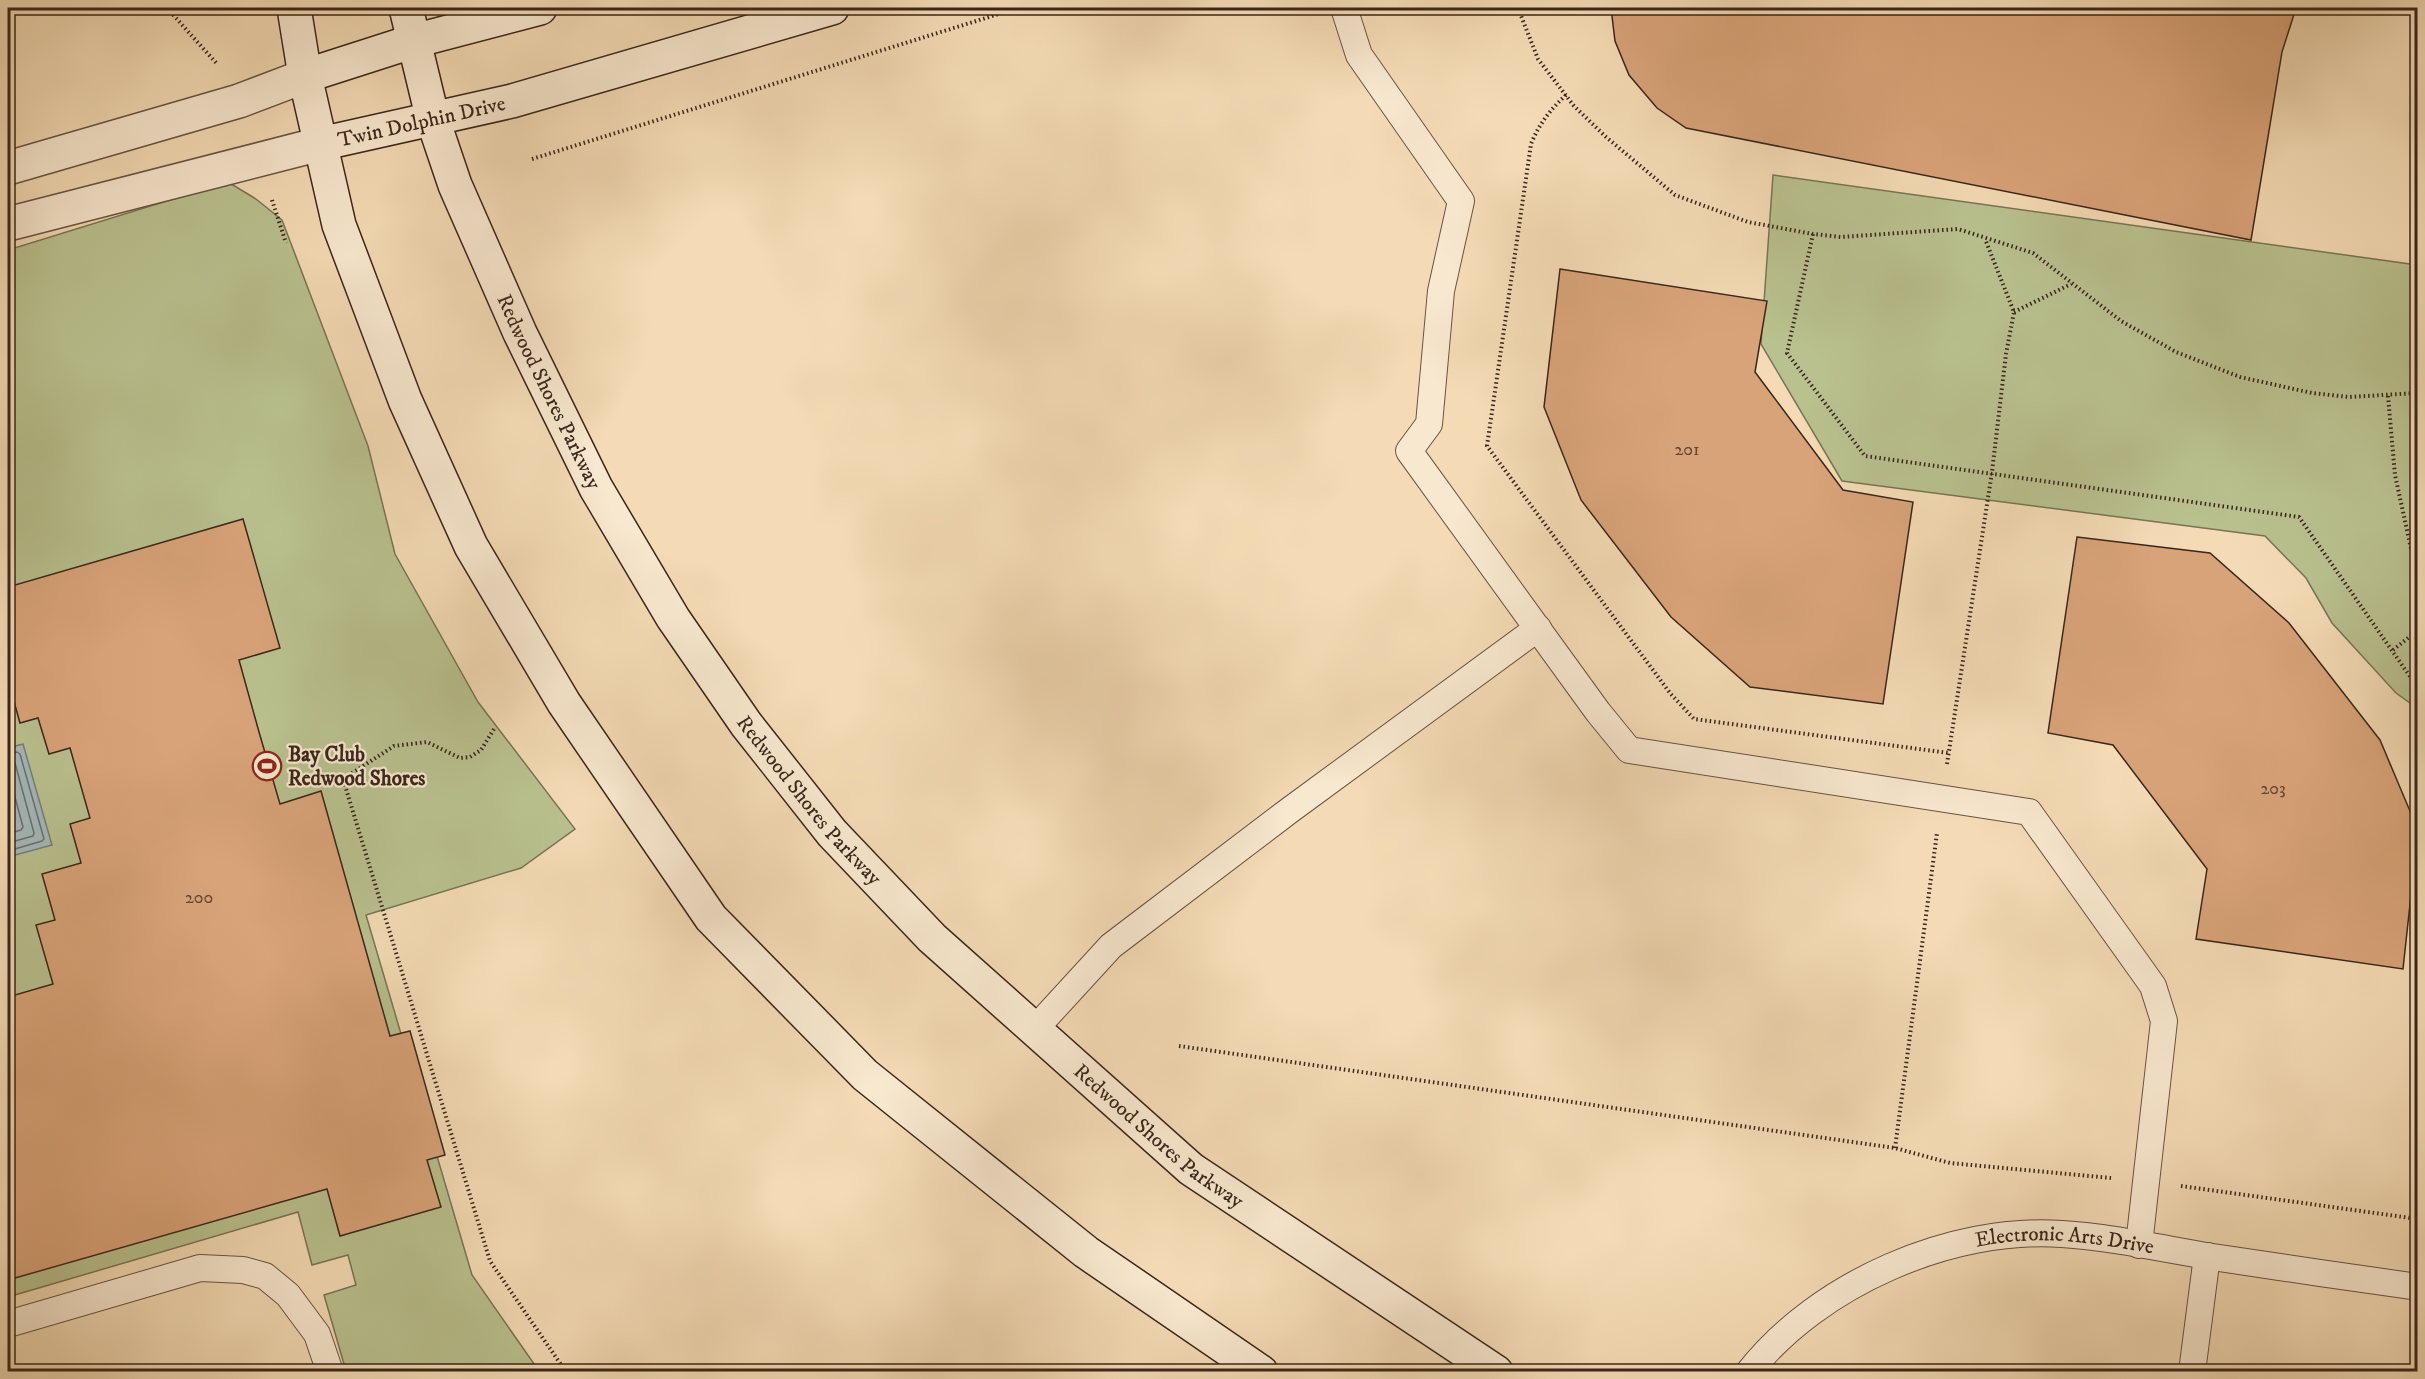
<svg xmlns="http://www.w3.org/2000/svg" width="2425" height="1379" font-family="'IM FELL DW Pica',serif">
	<style>
		.green { fill: #b9c18f; stroke: #7a7455; stroke-width: 1.5 }
		.water { fill: #a3b8ba; stroke: #797e7a; stroke-width: 1.5 }
		.lines { fill: none; stroke-linecap: round; stroke-linejoin: round }
		.shore { stroke: #6e6f6a; stroke-width: 1.5 }
		.building { fill: #d9a379; stroke: #3a261b; stroke-width: 1.5 }
		.lane-casing { stroke: #685342; stroke-width: 28 }
		.street-casing { stroke: #685342; stroke-width: 36 }
		.secondary-casing { stroke: #3a261b; stroke-width: 36 }
		.path { stroke: #3a261b; stroke-width: 4; stroke-dasharray: 1.5 3; stroke-linecap: butt }
		.lane { stroke: #f8e8cf; stroke-width: 26 }
		.street { stroke: #f8e8cf; stroke-width: 33 }
		.secondary { stroke: #f8e8cf; stroke-width: 33 }
		.labels { text-anchor: middle; stroke-width: 4.5; stroke-linejoin: round; paint-order: stroke }
		.number-label { font-size: 18px; fill: #624532 }
		.street-label { font-size: 21px; fill: #3a261b; stroke: #f8e8cf }
		.poi-label { font-size: 21px; font-weight: bold; fill: #3a261b; stroke: #f8e8cf; text-anchor: start }
	</style>
	<rect width="100%" height="100%" fill="#f4dbb5"/>
	<filter id="stains"><feTurbulence type="fractalNoise" baseFrequency=".00333" numOctaves="4"/><feColorMatrix values="0 0 0 0 .2 0 0 0 0 .09 0 0 0 0 .02 0 0 0 .5 -.17"/></filter>
	<radialGradient id="worn" r=".72"><stop offset=".6" stop-color="#630" stop-opacity="0"/><stop offset="1" stop-color="#630" stop-opacity=".3"/></radialGradient>
	<path class="green" d="M 1773,175 L 2417,265 L 2417,708 L 2396,693 L 2332,623 L 2306,578 L 2265,536 L 1842,481 L 1761,344 Z
		M 228,182 L 256,199 L 282,220 L 368,446 L 395,554 L 478,702 L 575,829 L 521,868 L 366,915 L 472,1275 L 539,1371 L 346,1371 L 324,1295 L 356,1285 L 348,1255 L 312,1265 L 298,1212 L 8,1297 L 8,250 Z"/>
	<path class="water" d="M 23,744 L 52,845 L 8,857 L 8,748 Z
		M 150,1368 L 223,1369 L 225,1371 L 144,1371 Z"/>
	<g class="lines">
		<path class="shore" d="M 8,754 L 17,752 L 20,754 L 44,839 L 42,841 L 8,851
			M 8,761 L 15,763 L 34,833 L 33,836 L 8,843
			M 8,771 L 23,827 L 21,830 L 8,834"/>
	</g>
	<path class="building" d="M 1611,8 L 2296,8 L 2282,52 L 2251,240 L 1686,128 L 1657,108 L 1629,75 L 1615,41 Z
		M 1560,269 L 1767,301 L 1755,372 L 1843,490 L 1913,502 L 1883,704 L 1750,687 L 1671,617 L 1581,500 L 1544,407 Z
		M 243,519 L 280,648 L 239,660 L 259,732 L 280,804 L 321,791 L 390,1036 L 410,1031 L 445,1155 L 427,1160 L 441,1207 L 340,1236 L 327,1189 L 8,1280 L 8,997 L 53,984 L 36,925 L 55,920 L 42,874 L 81,863 L 70,824 L 90,818 L 70,748 L 49,754 L 38,718 L 20,723 L 8,680 L 8,587 Z
		M 2077,537 L 2210,553 L 2289,623 L 2380,740 L 2418,830 L 2403,969 L 2196,939 L 2207,869 L 2113,745 L 2048,733 Z"/>
	<g class="lines">
		<g class="lane-casing">
			<g id="lane">
				<path d="M 1344,8 L 1359,55 L 1461,201 L 1441,291 L 1429,424 L 1409,451 L 1598,712 L 1629,750 L 2029,812 L 2153,986 L 2164,1021 L 2139,1245"/>
				<path d="M 1034,1030 L 1111,946 L 1290,810 L 1538,628"/>
				<path d="M 8,1324 L 200,1268 L 243,1270 L 265,1276 L 288,1295 L 317,1334 L 330,1372"/>
				<path id="s1" d="M 1749,1372 C 1818,1284 1951,1226 2062,1234 C 2110,1237 2159,1248 2206,1256 C 2277,1267 2347,1277 2418,1287"/>
				<path d="M 2192,1372 L 2207,1256"/>
			</g>
		</g>
		<g class="street-casing">
			<path id="street" d="M 8,168 L 239,101 L 305,76
				M 8,224 L 320,144"/>
		</g>
		<g class="secondary-casing">
			<g id="secondary">
				<path d="M 294,8 L 305,76 L 339,225 L 405,400 L 471,546 L 564,703 L 711,918 L 865,1075 L 1086,1252 L 1261,1372"/>
				<path id="s2" d="M 406,8 L 433,120 L 455,185 L 520,333 L 596,488 L 673,618 L 746,724 L 832,833 L 932,938 L 1191,1169 L 1496,1372"/>
				<path d="M 305,76 L 414,41 L 540,8"/>
				<path id="s3" d="M 320,144 L 512,101 L 832,8"/>
			</g>
		</g>
		<path class="path" d="M 167,8 L 218,65
			M 1518,8 L 1538,59 L 1574,106 L 1606,137 L 1675,195 L 1748,222 L 1813,234 L 1841,237 L 1958,229 L 2033,253 L 2121,321 L 2176,352 L 2240,377 L 2312,393 L 2349,397 L 2418,393
			M 1566,95 C 1550,110 1539,124 1531,144 L 1487,446 L 1670,693 L 1694,719 L 1949,753
			M 532,159 L 1018,8
			M 272,200 L 286,243
			M 1813,234 L 1787,353 L 1865,456 L 2299,517 L 2418,688
			M 2014,312 L 2071,284
			M 2388,396 L 2395,475 L 2418,581
			M 2393,650 L 2418,630
			M 494,729 L 481,750 L 470,757 L 460,758 L 427,742 L 394,746 L 343,779 L 490,1261 L 566,1372
			M 1947,764 L 1992,472 L 2006,354 L 2014,312 L 1985,239
			M 1179,1046 L 1895,1148 L 1950,1163 L 2111,1178
			M 1895,1148 L 1937,833
			M 2181,1186 L 2418,1219"/>
		<use href="#lane" class="lane"/>
		<use href="#street" class="street"/>
		<use href="#secondary" class="secondary"/>
	</g>
	<defs>
		<g id="stadium-ring" transform="scale(1.5)"><circle r="9.5" fill="#f8e8cf" stroke="#8f2418" stroke-width="1.5"/><path d="M0-5a6.5 5 0 1 0 0 10a6.5 5 0 1 0 0-10ZM-3.5-1.8h7v3.6h-7Z" fill="#8f2418"/></g>
	</defs>
	<g fill-rule="evenodd">
		<use href="#stadium-ring" x="267" y="766"/>
	</g>
	<g class="labels">
		<g class="number-label">
			<text x="1687" y="455">201</text>
			<text x="2273" y="794">203</text>
			<text x="199" y="903">200</text>
		</g>
		<g class="street-label">
			<text dy="7" stroke="none"><textPath href="#s3" startOffset="104">Twin Dolphin Drive</textPath></text>
			<text dy="7" stroke="none"><textPath href="#s2" startOffset="411">Redwood Shores Parkway</textPath></text>
			<text dy="7" stroke="none"><textPath href="#s2" startOffset="897">Redwood Shores Parkway</textPath></text>
			<text dy="7" stroke="none"><textPath href="#s2" startOffset="1383">Redwood Shores Parkway</textPath></text>
			<text dy="7" stroke="none"><textPath href="#s1" startOffset="357">Electronic Arts Drive</textPath></text>
		</g>
		<g class="poi-label">
			<text x="288" y="761">Bay Club<tspan x="288" dy="24">Redwood Shores</tspan></text>
		</g>
	</g>
	<rect width="2425" height="1379" fill="none" stroke="#f4dbb5" stroke-width="30"/>
	<rect x="9" y="9" width="2407" height="1361" fill="none" stroke="#3a261b" stroke-width="3"/>
	<rect x="15" y="15" width="2395" height="1349" fill="none" stroke="#3a261b" stroke-width="1.5"/>
	<rect width="100%" height="100%" filter="url(#stains)"/>
	<rect width="100%" height="100%" fill="url(#worn)"/>
</svg>
